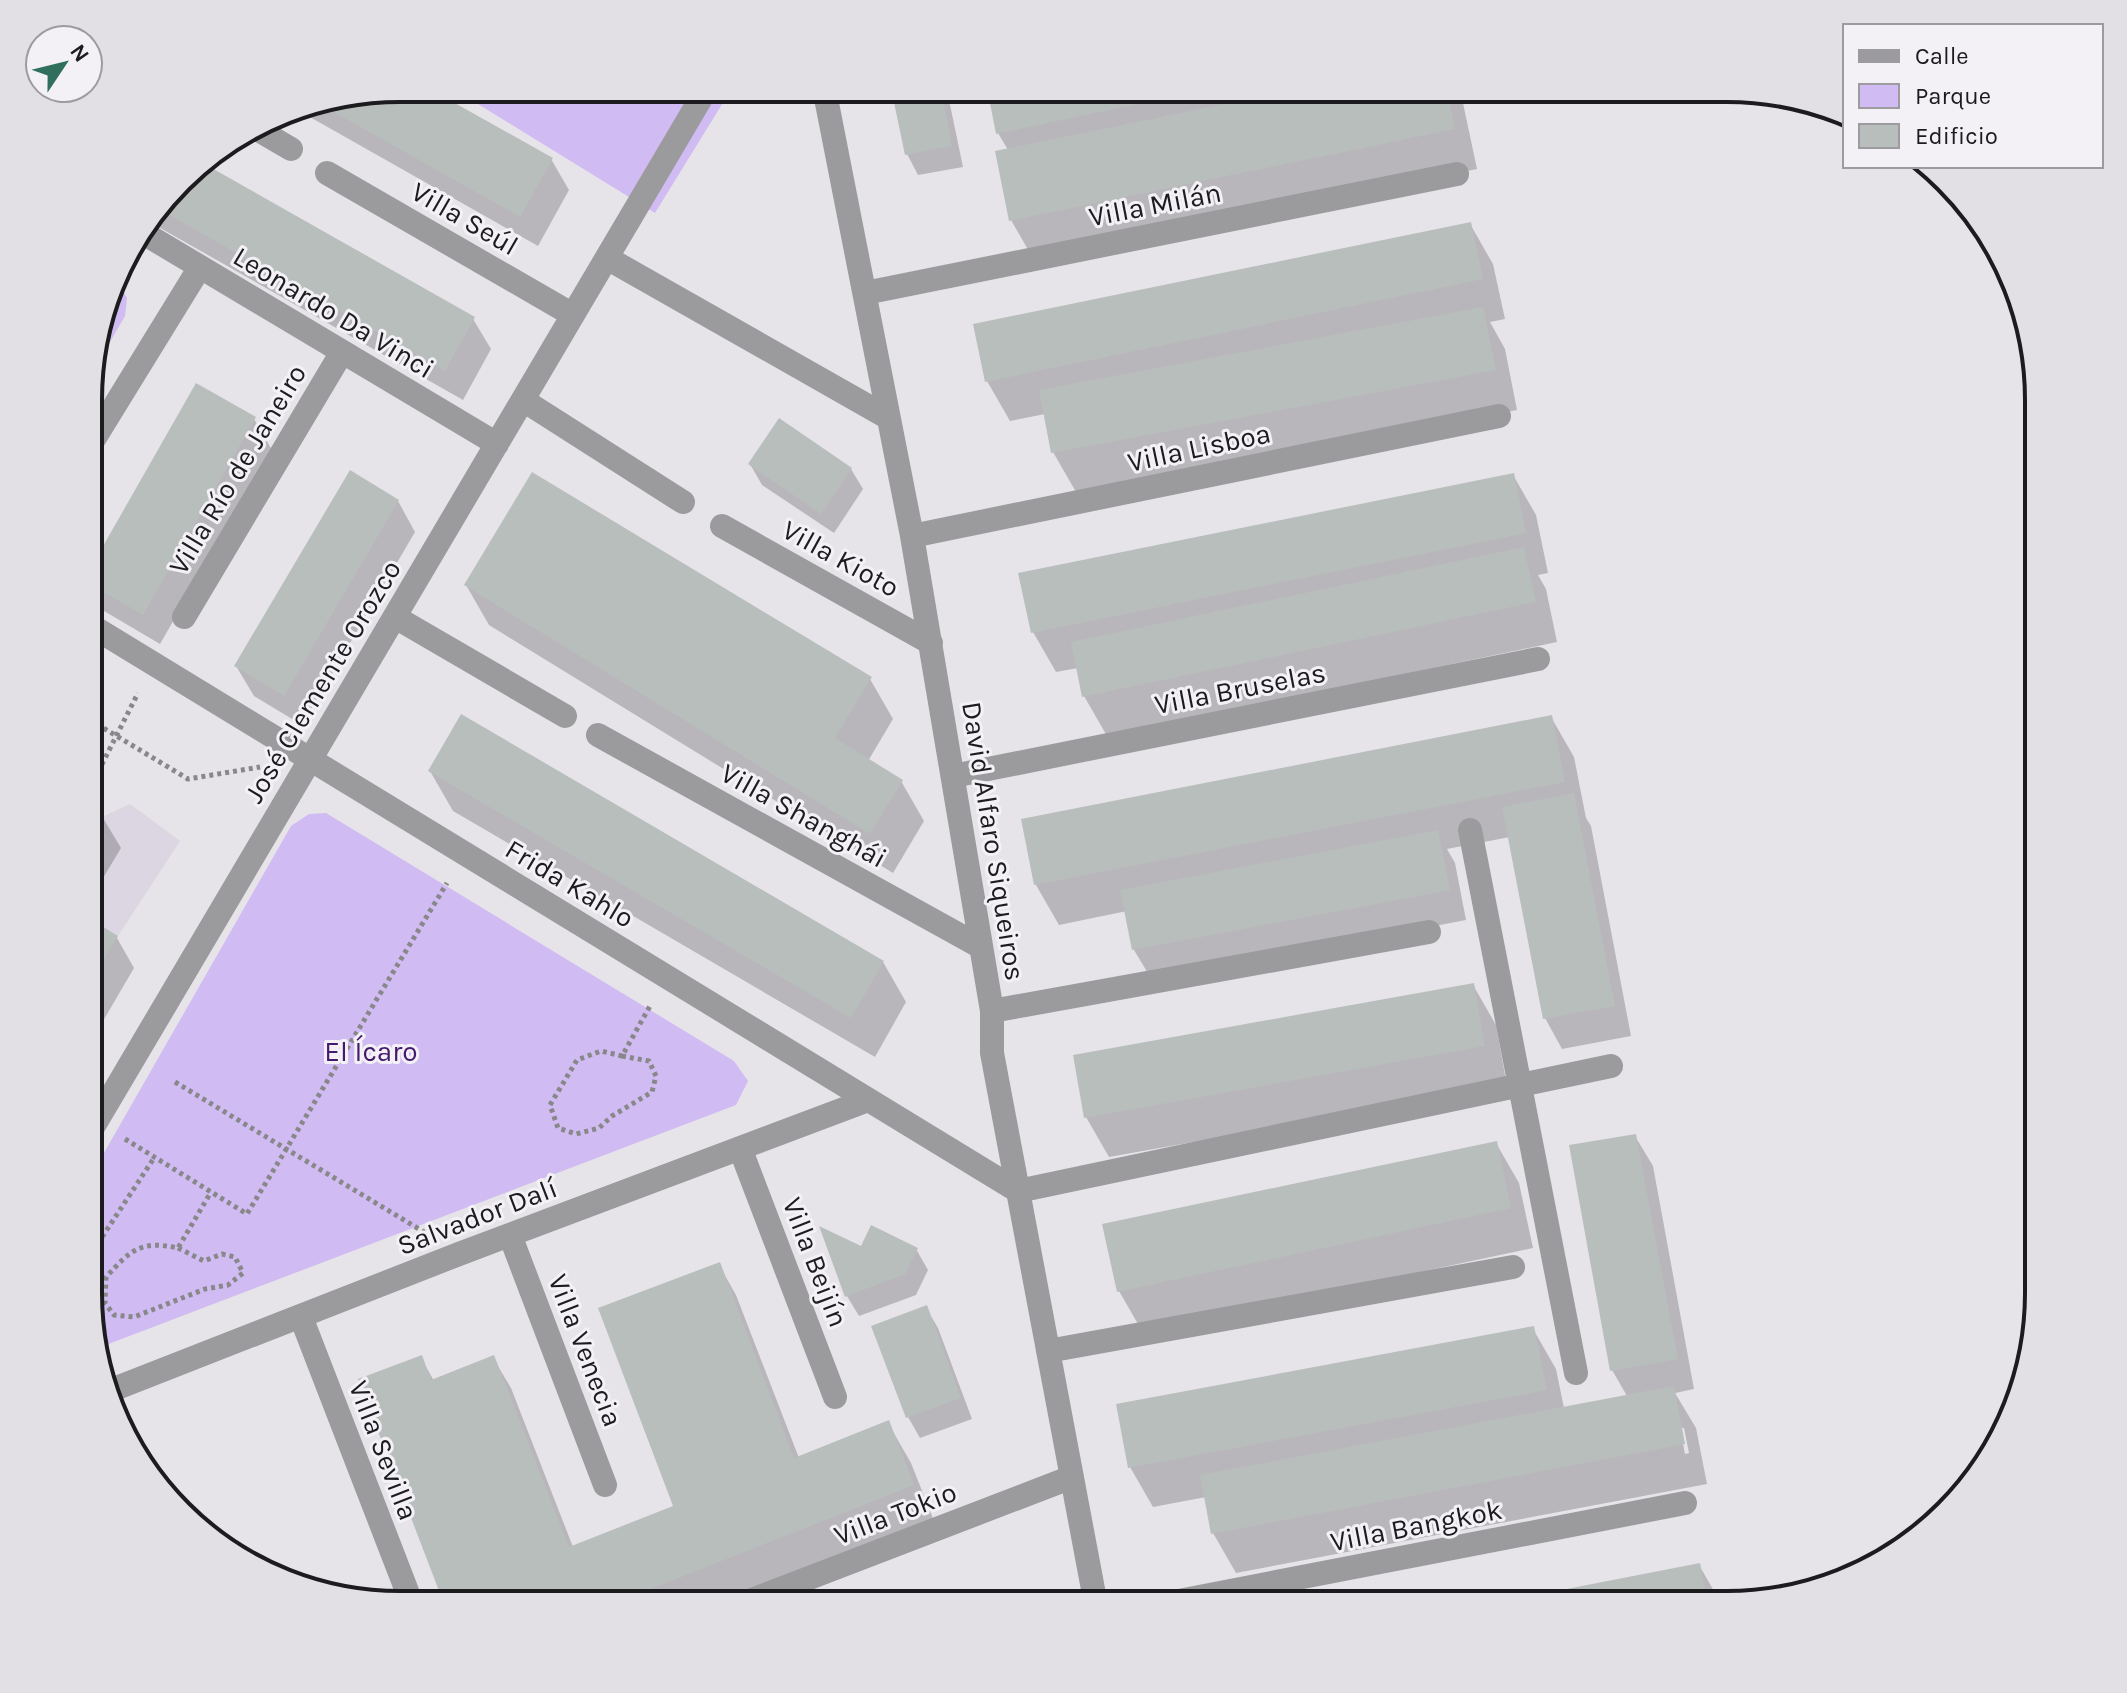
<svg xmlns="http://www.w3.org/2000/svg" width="2127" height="1693" font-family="Karla,sans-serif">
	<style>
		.built { fill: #dbd6e2 }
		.green { fill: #d1bbf3 }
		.shadow { fill: #0003; fill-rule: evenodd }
		.building { fill: #b8bebb }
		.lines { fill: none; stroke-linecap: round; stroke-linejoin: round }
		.path { stroke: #88878a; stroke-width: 5; stroke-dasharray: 4 4; stroke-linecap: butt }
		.minor { stroke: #9b9b9d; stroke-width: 24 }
		.labels { text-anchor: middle; stroke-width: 6; stroke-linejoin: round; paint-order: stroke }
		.street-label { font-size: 28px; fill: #1c1b1d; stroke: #f3f1f6 }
		.park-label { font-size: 28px; fill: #441a6e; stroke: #f3f1f6 }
		.rim { fill: none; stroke: #1c1b1d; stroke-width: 4 }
	</style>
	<rect width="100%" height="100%" fill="#e6e4e9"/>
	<path class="built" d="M 130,804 L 180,841 L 118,936 L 89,985 L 90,808 L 104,816 Z"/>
	<path class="green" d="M 452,88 L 732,88 L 655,213 Z
		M 117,281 L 127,298 L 125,316 L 91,375 L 91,359 Z
		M 326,813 L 734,1061 L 748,1081 L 736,1105 L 98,1348 L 89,1314 L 89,1179 L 291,826 L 309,814 Z"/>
	<path class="shadow" d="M 400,88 L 424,88 L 551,159 L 569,190 L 538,246 L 294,108 L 299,105 Z
		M 894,88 L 945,88 L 948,95 L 963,167 L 918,175 L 907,154 Z
		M 989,88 L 1455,89 L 1463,103 L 1477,169 L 1034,260 L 1011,220 L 1008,150 L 998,133 Z
		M 199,163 L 473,319 L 491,349 L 463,400 L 148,221 L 195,165 Z
		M 1470,224 L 1493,264 L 1505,319 L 1490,322 L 1505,349 L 1517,410 L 1076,492 L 1053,452 L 1045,414 L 1010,421 L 987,381 Z
		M 254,419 L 272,450 L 160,644 L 104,611 L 90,588 L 90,573 Z
		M 750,464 L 851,469 L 863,489 L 834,533 L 762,485 Z
		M 1513,475 L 1536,515 L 1548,573 L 1538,575 L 1546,589 L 1557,642 L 1107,736 L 1084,696 L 1078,668 L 1056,672 L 1033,632 Z
		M 398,501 L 415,532 L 302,725 L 254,696 L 236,666 Z
		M 466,585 L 870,679 L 893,719 L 868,761 L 901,781 L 924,821 L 893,873 L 489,625 Z
		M 1551,717 L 1574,757 L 1586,818 L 1591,826 L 1631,1036 L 1562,1049 L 1545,1018 L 1510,837 L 1447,849 L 1455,863 L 1466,920 L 1152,980 L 1134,950 L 1127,911 L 1059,925 L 1036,885 L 1023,821 Z
		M 430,771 L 883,962 L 906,1002 L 875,1057 L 453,811 Z
		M 90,810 L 103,818 L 121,848 L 90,900 Z
		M 90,922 L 117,938 L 134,968 L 89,1045 Z
		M 1473,985 L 1496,1025 L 1507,1086 L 1109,1157 L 1086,1117 Z
		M 1635,1136 L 1653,1166 L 1694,1389 L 1675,1393 L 1696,1428 L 1707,1484 L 1236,1573 L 1213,1533 L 1206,1497 L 1153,1507 L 1130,1467 L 1533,1329 L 1556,1369 L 1564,1408 L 1627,1396 L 1612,1370 ZM 1680,1428 L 1684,1428 L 1689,1453 L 1685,1454 Z
		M 1496,1143 L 1519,1183 L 1533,1248 L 1142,1331 L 1119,1291 Z
		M 862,1249 L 916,1249 L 928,1270 L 916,1295 L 859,1316 L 847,1296 Z
		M 719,1265 L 736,1295 L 799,1458 L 888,1423 L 911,1463 L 936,1526 L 736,1605 L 447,1604 L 361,1380 L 421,1358 L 434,1381 L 493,1358 L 511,1388 L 573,1547 L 675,1507 Z
		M 926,1308 L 938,1328 L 972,1419 L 920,1438 L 908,1417 Z
		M 1699,1565 L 1722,1605 L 1498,1605 Z"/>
	<path class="building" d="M 400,88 L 428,88 L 553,158 L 520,217 L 316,102 Z
		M 891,88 L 941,88 L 952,146 L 905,155 Z
		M 987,88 L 1204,88 L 1204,90 L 996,134 Z
		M 1303,88 L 1447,89 L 1455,129 L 1009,221 L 995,151 Z
		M 201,162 L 475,317 L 445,371 L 159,209 L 195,165 Z
		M 1471,222 L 1483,279 L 985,382 L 973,324 Z
		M 1483,307 L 1496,370 L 1051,453 L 1039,390 Z
		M 196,383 L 256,417 L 143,615 L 90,584 L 90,569 Z
		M 779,418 L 852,468 L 821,514 L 748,464 Z
		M 350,470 L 399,500 L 284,696 L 234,666 Z
		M 532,472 L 872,677 L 835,738 L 903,780 L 870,834 L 464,585 Z
		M 1514,473 L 1526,533 L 1031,633 L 1018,573 Z
		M 1524,547 L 1536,602 L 1082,697 L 1071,642 Z
		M 461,714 L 884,961 L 851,1018 L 428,771 Z
		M 1552,715 L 1565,782 L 1034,885 L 1021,819 Z
		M 1574,793 L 1615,1006 L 1543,1019 L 1502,807 Z
		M 90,808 L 104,816 L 90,840 Z
		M 1438,830 L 1450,890 L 1132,950 L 1120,890 Z
		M 90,919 L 118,936 L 89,985 Z
		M 1474,983 L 1485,1046 L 1084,1118 L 1073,1055 Z
		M 1636,1134 L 1678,1359 L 1610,1371 L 1569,1145 Z
		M 1497,1141 L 1511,1208 L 1117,1292 L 1102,1224 Z
		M 871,1225 L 918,1248 L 905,1274 L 845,1297 L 819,1226 L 861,1246 Z
		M 720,1262 L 794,1458 L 889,1420 L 914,1485 L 613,1604 L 444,1604 L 358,1379 L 422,1355 L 431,1380 L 494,1355 L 569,1547 L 673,1506 L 598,1308 Z
		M 927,1305 L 961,1398 L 906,1418 L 871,1326 Z
		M 1534,1326 L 1547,1390 L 1128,1468 L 1116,1404 Z
		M 1674,1386 L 1685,1444 L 1211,1534 L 1200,1475 Z
		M 1700,1563 L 1708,1605 L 1495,1605 L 1495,1603 Z
		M 956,1594 L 961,1605 L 930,1605 L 929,1604 Z"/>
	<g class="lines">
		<path class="path" d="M 90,720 L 188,779 L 260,767
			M 91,786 L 138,693
			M 622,1056 L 649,1061 L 656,1076 L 652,1092 L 612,1116 L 599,1128 L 576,1134 L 558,1128 L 550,1105 L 577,1060 L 601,1051 L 622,1056 L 650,1006
			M 175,1082 L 424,1232
			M 125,1139 L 247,1214 L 447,883
			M 178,1248 L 204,1261 L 222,1254 L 235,1257 L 243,1273 L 228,1285 L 205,1289 L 134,1317 L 114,1315 L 105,1303 L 106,1277 C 131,1250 140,1240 178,1248 L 211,1192
			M 89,1257 L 154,1158"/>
		<path class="minor" d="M 824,88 L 912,536 L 992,1011 L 992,1053 L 1096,1605
			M 257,129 L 291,149
			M 327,173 L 573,315
			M 140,231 L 497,444
			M 607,258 L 887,417
			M 865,293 L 1457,174
			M 523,400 L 683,502
			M 91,444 L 200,267
			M 722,526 L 931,643
			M 912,536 L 1499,416
			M 184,617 L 342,352
			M 395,617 L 565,716
			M 90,625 L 1018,1191 L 1611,1066
			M 598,735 L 981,947
			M 953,776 L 1538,659
			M 1470,830 L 1576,1373
			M 992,1011 L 1429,932
			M 89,1134 L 707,88
			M 740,1148 L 835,1397
			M 510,1235 L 605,1485
			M 301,1317 L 412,1604
			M 1048,1351 L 1513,1267
			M 109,1391 L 459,1254 L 868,1100
			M 739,1605 L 1072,1477
			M 1158,1605 L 1685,1503"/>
	</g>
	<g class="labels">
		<g class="street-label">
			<text transform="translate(1155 204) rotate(-11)" y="10">Villa Milán</text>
			<text transform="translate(465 218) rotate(30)" y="10">Villa Seúl</text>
			<text transform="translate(334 312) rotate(31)" y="10">Leonardo Da Vinci</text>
			<text transform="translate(1199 447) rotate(-12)" y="10">Villa Lisboa</text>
			<text transform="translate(237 469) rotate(-59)" y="10">Villa Río de Janeiro</text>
			<text transform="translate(841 558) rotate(29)" y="10">Villa Kioto</text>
			<text transform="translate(322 681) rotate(-59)" y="10">José Clemente Orozco</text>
			<text transform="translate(1240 688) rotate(-11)" y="10">Villa Bruselas</text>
			<text transform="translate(804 815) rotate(29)" y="10">Villa Shanghái</text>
			<text transform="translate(994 841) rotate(81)" y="10">David Alfaro Siqueiros</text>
			<text transform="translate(570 883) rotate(31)" y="10">Frida Kahlo</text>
			<text transform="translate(477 1216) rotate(-21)" y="10">Salvador Dalí</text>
			<text transform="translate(816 1262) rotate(69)" y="10">Villa Beijín</text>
			<text transform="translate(586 1350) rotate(69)" y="10">Villa Venecia</text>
			<text transform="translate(384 1450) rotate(69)" y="10">Villa Sevilla</text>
			<text transform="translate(895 1513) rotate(-21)" y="10">Villa Tokio</text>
			<text transform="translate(1416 1525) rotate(-11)" y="10">Villa Bangkok</text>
		</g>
		<g class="park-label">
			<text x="371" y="1061">El Ícaro</text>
		</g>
	</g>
	<path d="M0 0H2127V1693H0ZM400 102H1727A298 298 0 0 1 2025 400V1293A298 298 0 0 1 1727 1591H400A298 298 0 0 1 102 1293V400A298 298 0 0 1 400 102Z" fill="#e2e0e5" fill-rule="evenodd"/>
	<path class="rim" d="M400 102H1727A298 298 0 0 1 2025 400V1293A298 298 0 0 1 1727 1591H400A298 298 0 0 1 102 1293V400A298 298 0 0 1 400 102Z"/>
	<rect x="1843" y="24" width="260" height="144" fill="#f3f1f6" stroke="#9d9b9f" stroke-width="2"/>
	<rect x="1859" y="50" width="40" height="12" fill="#9b9b9d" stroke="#9d9b9f" stroke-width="2"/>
	<text x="1915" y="64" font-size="24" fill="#1c1b1d">Calle</text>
	<rect x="1859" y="84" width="40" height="24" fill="#d1bbf3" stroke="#9d9b9f" stroke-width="2"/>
	<text x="1915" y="104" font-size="24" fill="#1c1b1d">Parque</text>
	<rect x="1859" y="124" width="40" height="24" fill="#b8bebb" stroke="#9d9b9f" stroke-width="2"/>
	<text x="1915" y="144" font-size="24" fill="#1c1b1d">Edificio</text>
	<g transform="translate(64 64) rotate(55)"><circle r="38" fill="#f3f1f6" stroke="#9d9b9f" stroke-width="2"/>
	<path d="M0-6L14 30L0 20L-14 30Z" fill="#306f5c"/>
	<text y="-12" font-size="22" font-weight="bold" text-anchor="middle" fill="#1c1b1d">N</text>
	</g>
</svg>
